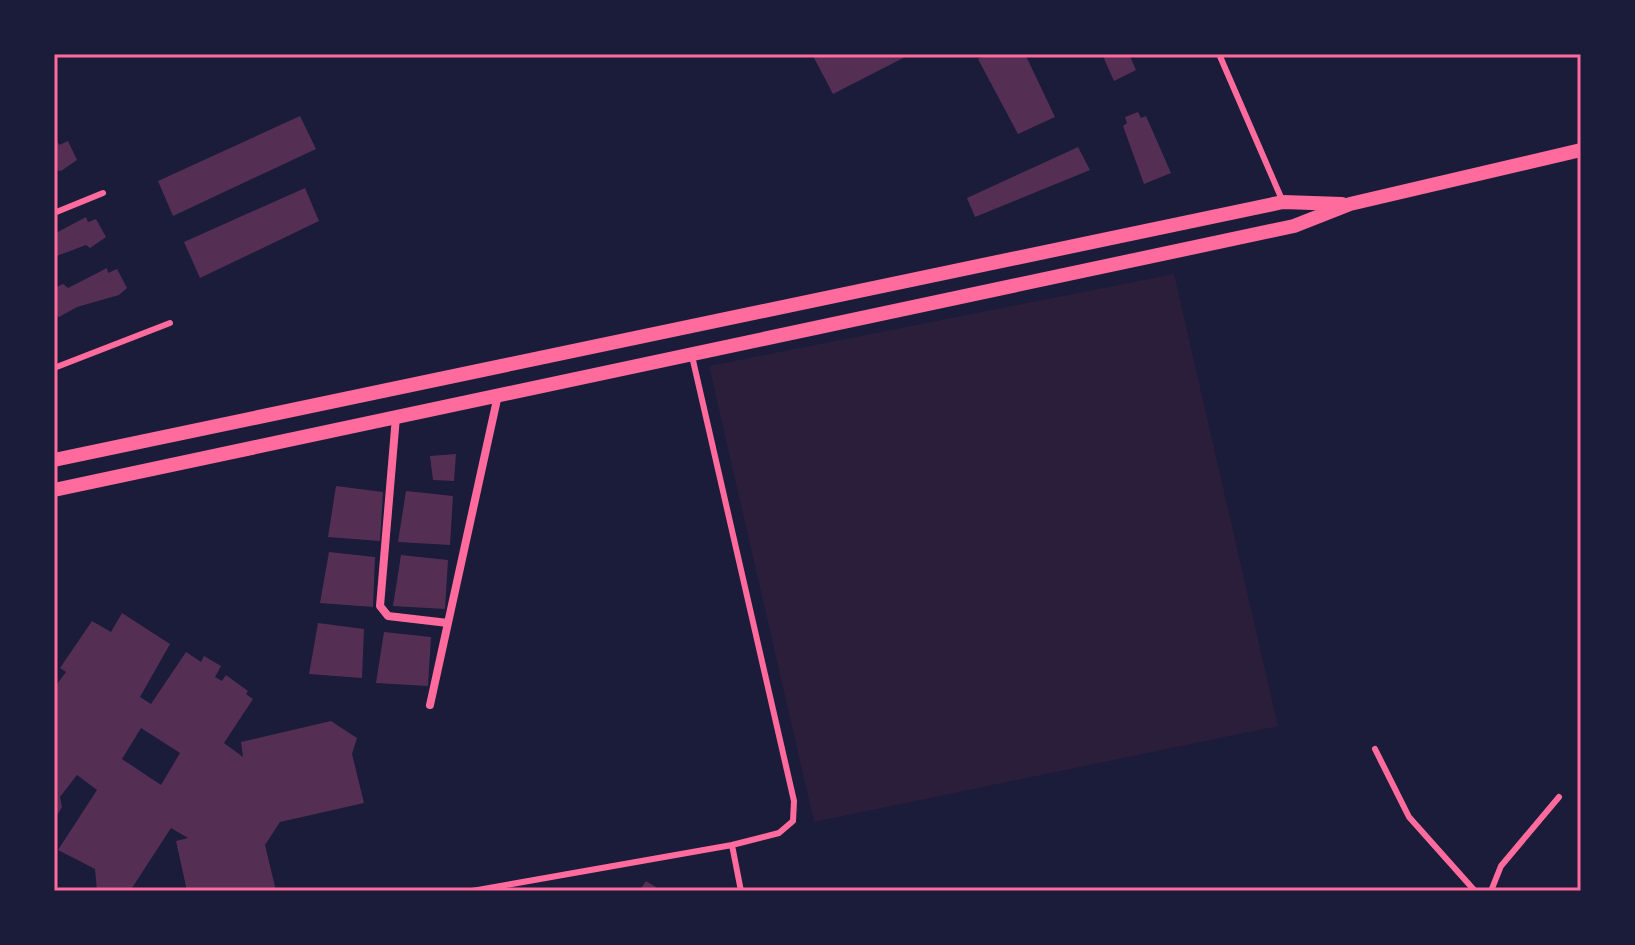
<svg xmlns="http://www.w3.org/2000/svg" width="1635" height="945" font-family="Manrope,sans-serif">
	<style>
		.green { fill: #2a1e3b }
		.building { fill: #542f53; fill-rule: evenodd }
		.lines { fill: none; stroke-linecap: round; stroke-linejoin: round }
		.service { stroke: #ff6b9d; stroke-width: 6 }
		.minor { stroke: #ff6b9d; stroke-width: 8 }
		.tertiary { stroke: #ff6b9d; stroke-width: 14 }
		.neatline { fill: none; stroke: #ff6b9d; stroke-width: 3 }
	</style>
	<rect width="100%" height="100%" fill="#1b1b3a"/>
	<path class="green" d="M 1174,274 L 1278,726 L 814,822 L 709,366 Z"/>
	<path class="building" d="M 812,54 L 911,54 L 833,94 Z
		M 988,54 L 1025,54 L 1055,117 L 1018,134 L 978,59 Z
		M 1102,54 L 1129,54 L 1136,70 L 1114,81 Z
		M 1138,112 L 1141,118 L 1146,116 L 1171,173 L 1144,184 L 1123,126 L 1127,123 L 1125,117 Z
		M 300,116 L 316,149 L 173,216 L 158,181 Z
		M 57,140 L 59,145 L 68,141 L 77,160 L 61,171 L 54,170 Z
		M 1078,147 L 1090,170 L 975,217 L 967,198 Z
		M 305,188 L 319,221 L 200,278 L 184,242 Z
		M 86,217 L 88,222 L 96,219 L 106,237 L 90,248 L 86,245 L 54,257 L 54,234 Z
		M 107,268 L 108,273 L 117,269 L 127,288 L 119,295 L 77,307 L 59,317 L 54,315 L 54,288 L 63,284 L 68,288 Z
		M 456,454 L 454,481 L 433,480 L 430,456 Z
		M 336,486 L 383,492 L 380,541 L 328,537 Z
		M 406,491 L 453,496 L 450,545 L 398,542 Z
		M 329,552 L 375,557 L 373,607 L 320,603 Z
		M 401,555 L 448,560 L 445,609 L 393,606 Z
		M 122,613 L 170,644 L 140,697 L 151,704 L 186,652 L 201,662 L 204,656 L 221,666 L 215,677 L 222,681 L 226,675 L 248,691 L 246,694 L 253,699 L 224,743 L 243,757 L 241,742 L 331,721 L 357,738 L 352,754 L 364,803 L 280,822 L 265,845 L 276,891 L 187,891 L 176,841 L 188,838 L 171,828 L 130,891 L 97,891 L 95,869 L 58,850 L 97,790 L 77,775 L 60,797 L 62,807 L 54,820 L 54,683 L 57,684 L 66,672 L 60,668 L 92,621 L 111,632 ZM 141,728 L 180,753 L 161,785 L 122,759 Z
		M 318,623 L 364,629 L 362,678 L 309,674 Z
		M 384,632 L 431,637 L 428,686 L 376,683 Z
		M 646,881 L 656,887 L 653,891 L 639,891 Z"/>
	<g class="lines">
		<path class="service" d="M 1219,54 L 1283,202
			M 54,213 L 103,193
			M 54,368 L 170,323
			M 1375,749 L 1409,817 L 1475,891
			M 732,845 L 741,891
			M 472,891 L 732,845 L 779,833 L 793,821 L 794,801 L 692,356
			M 1491,891 L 1501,866 L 1559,797"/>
		<path class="minor" d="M 396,417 L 380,606 L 388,616 L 448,623
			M 430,705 L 498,395"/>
		<path class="tertiary" d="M 54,460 L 1283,202 L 1342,204
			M 54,490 L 1294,226 L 1350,204 L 1581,150"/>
	</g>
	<rect width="1635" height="945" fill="none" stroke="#1b1b3a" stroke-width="112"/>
	<rect x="56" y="56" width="1523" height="833" class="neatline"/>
</svg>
